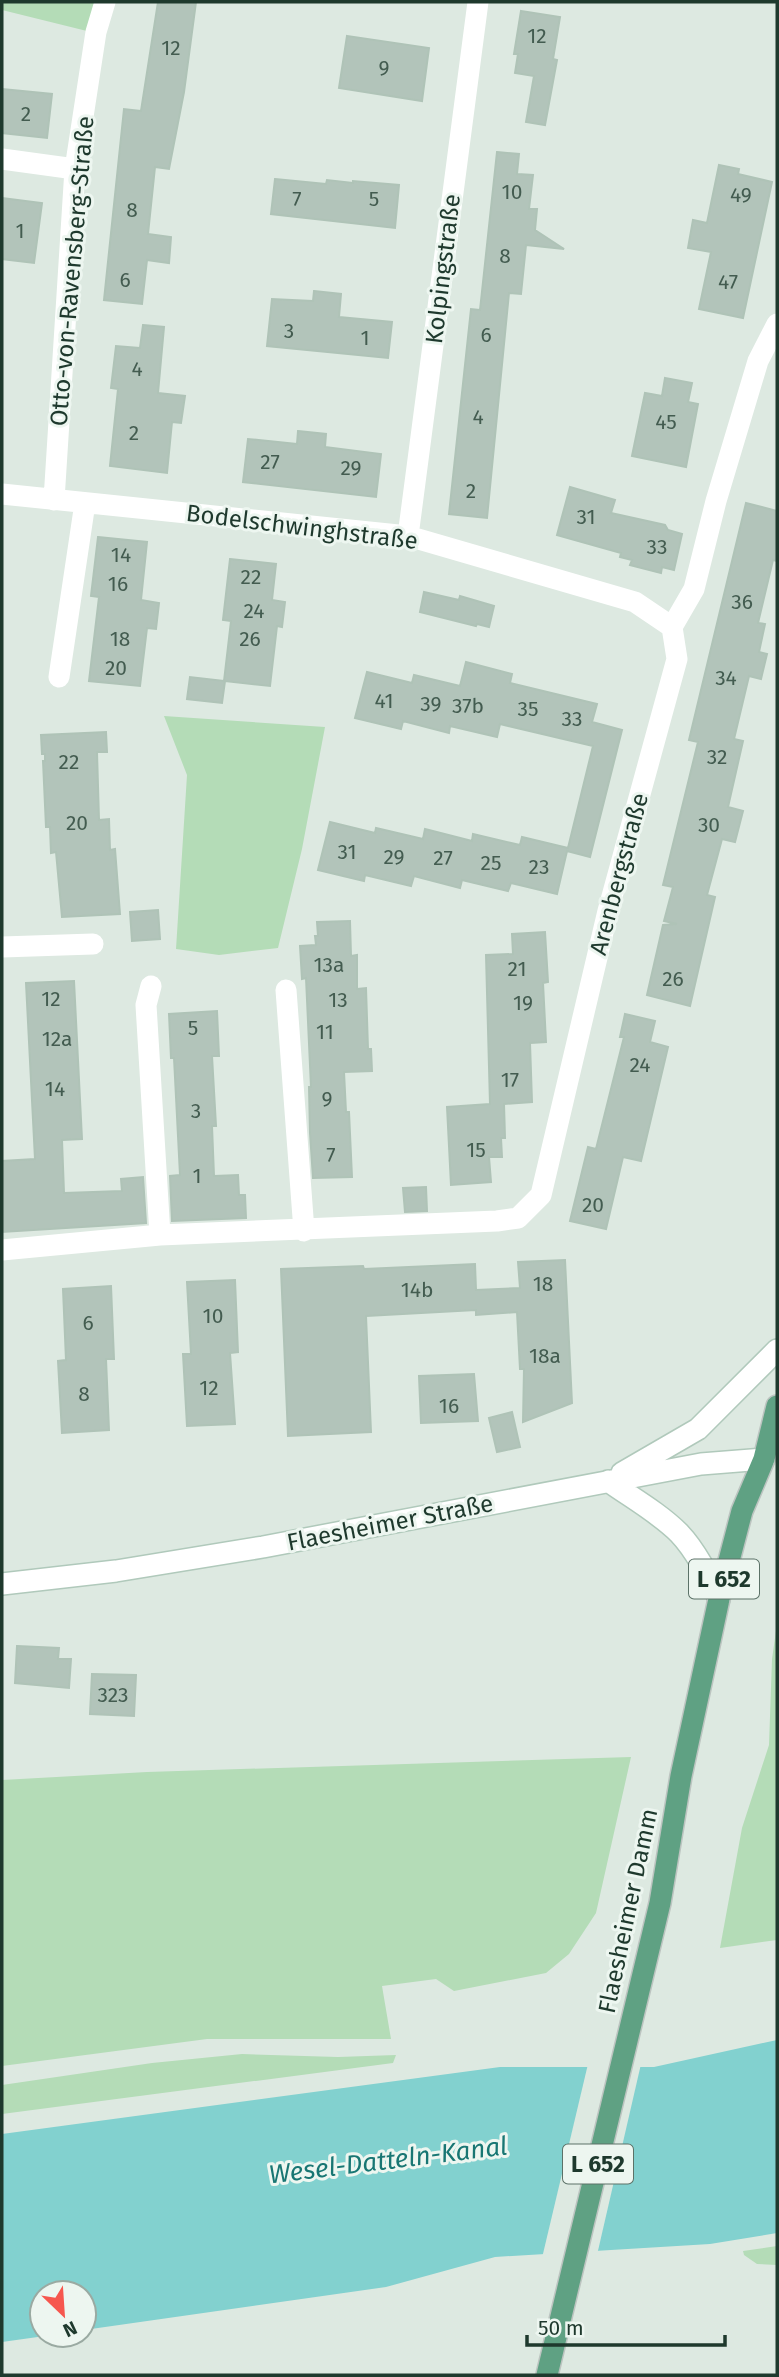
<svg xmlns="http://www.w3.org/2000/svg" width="779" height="2377" font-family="'Fira Sans',sans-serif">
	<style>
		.green { fill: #b4dcb7 }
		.water { fill: #82d1cf }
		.pier { fill: #dde9e1 }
		.building { fill: #b2c4ba; stroke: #afc3b7; stroke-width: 2 }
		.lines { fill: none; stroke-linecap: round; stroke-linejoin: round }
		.secondary-casing { stroke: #b0c9bb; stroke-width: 24 }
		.primary-casing { stroke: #bcc4c0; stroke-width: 24 }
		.street { stroke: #fff; stroke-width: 21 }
		.secondary { stroke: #fff; stroke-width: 21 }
		.primary { stroke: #5fa183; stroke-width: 21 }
		.labels { text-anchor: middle; stroke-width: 6; stroke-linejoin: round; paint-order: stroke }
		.number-label { font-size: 21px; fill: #435c50 }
		.shield { fill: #edf6f0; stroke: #5c7268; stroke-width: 2 }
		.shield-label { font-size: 23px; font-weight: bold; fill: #1e392d }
		.street-label { font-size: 24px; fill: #1e392d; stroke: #edf6f0 }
		.water-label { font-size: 26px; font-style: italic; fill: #187673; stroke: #edf6f0 }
	</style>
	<rect width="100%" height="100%" fill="#dde9e1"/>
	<path class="green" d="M 2,2 L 103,2 L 95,33 L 2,10 Z
		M 164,716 L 325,727 L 302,849 L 278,948 L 219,955 L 176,949 L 187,775 Z
		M 777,1624 L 777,1940 L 720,1948 L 742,1828 L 769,1745 L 772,1659 Z
		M 631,1757 L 596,1913 L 569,1954 L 546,1973 L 454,1991 L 436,1979 L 382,1986 L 391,2039 L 207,2039 L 2,2066 L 2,1780 L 147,1772 Z
		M 242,2054 L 338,2057 L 396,2055 L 393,2063 L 2,2114 L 2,2085 L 152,2063 Z
		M 777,2246 L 777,2265 L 757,2264 L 744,2255 L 743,2251 Z"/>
	<path class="water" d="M 777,2040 L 777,2233 L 710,2244 L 495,2257 L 386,2287 L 84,2330 L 84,2293 L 42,2293 L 42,2335 L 52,2335 L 2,2342 L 2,2134 L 500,2067 L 654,2067 Z"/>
	<path class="pier" d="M 588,2064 L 641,2064 L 597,2255 L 542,2258 Z"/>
	<path class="building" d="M 158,2 L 196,2 L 184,92 L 169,169 L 155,167 L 148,234 L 171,237 L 169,263 L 147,260 L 142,304 L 104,300 L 124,109 L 141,111 Z
		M 521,11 L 560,17 L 553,59 L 557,60 L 545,125 L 526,122 L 534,76 L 515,73 L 518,54 L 514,54 Z
		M 347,36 L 429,48 L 422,101 L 339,88 Z
		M 2,89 L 52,94 L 47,138 L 2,133 Z
		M 497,152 L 519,154 L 517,174 L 533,175 L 529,209 L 537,209 L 535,230 L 564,249 L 526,245 L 521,294 L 509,293 L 487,518 L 449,514 L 471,309 L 480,310 Z
		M 719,165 L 739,169 L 738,174 L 772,182 L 743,318 L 699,309 L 711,252 L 688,248 L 693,220 L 707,223 Z
		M 275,179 L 326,184 L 327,180 L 353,183 L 353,181 L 399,185 L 395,228 L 271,214 Z
		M 2,198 L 42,203 L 34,263 L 2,259 Z
		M 314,291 L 341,294 L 339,317 L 392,322 L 388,358 L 267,346 L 272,299 L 313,301 Z
		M 143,325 L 164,327 L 158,393 L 185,396 L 181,423 L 172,422 L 167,473 L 110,466 L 118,389 L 111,388 L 116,346 L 140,348 Z
		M 665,378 L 692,383 L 688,402 L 698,404 L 686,467 L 632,456 L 645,393 L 662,396 Z
		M 298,431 L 326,434 L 325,447 L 381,454 L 376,497 L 243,482 L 248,439 L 297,444 Z
		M 570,487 L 615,500 L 611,513 L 665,525 L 668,530 L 682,534 L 674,570 L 662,567 L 661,573 L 630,565 L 632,560 L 620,557 L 621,553 L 557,535 Z
		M 746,503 L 777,511 L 777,561 L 773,560 L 758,623 L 765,624 L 759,652 L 767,654 L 761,679 L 749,676 L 734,739 L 743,741 L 728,807 L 743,811 L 735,842 L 722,839 L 707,895 L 715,897 L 690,1006 L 647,995 L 663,925 L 677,924 L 664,921 L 673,887 L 663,885 L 698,742 L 689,740 Z
		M 98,537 L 147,542 L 141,600 L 159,603 L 156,629 L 147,628 L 140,686 L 89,681 L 99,597 L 91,596 Z
		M 230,559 L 276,564 L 272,600 L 285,602 L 282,627 L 277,626 L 270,686 L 225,681 L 222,703 L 187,699 L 190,677 L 224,681 L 231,621 L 223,620 Z
		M 424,592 L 459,600 L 460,596 L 494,606 L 489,627 L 477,624 L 476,626 L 420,612 Z
		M 466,662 L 512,674 L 510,683 L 597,704 L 592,722 L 622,730 L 590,857 L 567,851 L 557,894 L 511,883 L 508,891 L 462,880 L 460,888 L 414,876 L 411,886 L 365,875 L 364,881 L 318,870 L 330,822 L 375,833 L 376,828 L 423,839 L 425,829 L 472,841 L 473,834 L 520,845 L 522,837 L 568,848 L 593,746 L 500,724 L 497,737 L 450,726 L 449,733 L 403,721 L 401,729 L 355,718 L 367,672 L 412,683 L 414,675 L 460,686 Z
		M 106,732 L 107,752 L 97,752 L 99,820 L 109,819 L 110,850 L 115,849 L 120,914 L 62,917 L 56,852 L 51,853 L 50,827 L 46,827 L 43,761 L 45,761 L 45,754 L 42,754 L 41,735 Z
		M 158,910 L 160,939 L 132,941 L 130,912 Z
		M 350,921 L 351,956 L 357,955 L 357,989 L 366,988 L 368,1049 L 371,1049 L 372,1071 L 344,1072 L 346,1112 L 349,1112 L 352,1177 L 313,1178 L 310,1133 L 309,1087 L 311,1087 L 306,978 L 302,979 L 300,946 L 316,945 L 315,936 L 318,936 L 317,922 Z
		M 545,932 L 548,982 L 543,983 L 546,1042 L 530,1043 L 532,1102 L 504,1104 L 505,1138 L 501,1138 L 502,1157 L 489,1157 L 491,1182 L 451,1185 L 447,1107 L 490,1104 L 486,955 L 513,954 L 512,934 Z
		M 74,981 L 82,1139 L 62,1140 L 64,1193 L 122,1191 L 121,1179 L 143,1177 L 146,1223 L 2,1232 L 2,1161 L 35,1159 L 26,983 Z
		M 217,1011 L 219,1056 L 212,1056 L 216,1126 L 212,1126 L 214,1176 L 238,1175 L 239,1195 L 245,1195 L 246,1218 L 172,1221 L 170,1176 L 180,1175 L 174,1058 L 171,1058 L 169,1014 Z
		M 625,1014 L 655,1021 L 650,1042 L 668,1047 L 641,1161 L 623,1157 L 606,1229 L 570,1221 L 588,1147 L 596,1149 L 624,1037 L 620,1037 Z
		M 426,1187 L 427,1211 L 405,1212 L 403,1188 Z
		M 565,1260 L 572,1403 L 523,1422 L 524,1369 L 520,1369 L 517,1312 L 476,1315 L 476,1310 L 366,1316 L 371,1432 L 288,1436 L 281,1269 L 363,1266 L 364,1269 L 475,1264 L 476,1290 L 520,1288 L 518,1262 Z
		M 235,1280 L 238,1352 L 230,1353 L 235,1424 L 187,1426 L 183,1354 L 191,1354 L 187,1282 Z
		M 111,1286 L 114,1359 L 106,1359 L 109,1430 L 62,1433 L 58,1361 L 66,1360 L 63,1289 Z
		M 474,1374 L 478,1421 L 421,1423 L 419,1376 Z
		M 512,1412 L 520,1447 L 497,1452 L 489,1418 Z
		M 17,1646 L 59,1648 L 58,1659 L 71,1659 L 69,1688 L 15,1683 Z
		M 92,1674 L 136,1675 L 134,1716 L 90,1714 Z"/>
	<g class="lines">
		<g class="secondary-casing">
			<path id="secondary" d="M 622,1473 L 698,1429 L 777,1350
				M 608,1481 C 632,1498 659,1513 679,1533 C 697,1552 708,1576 719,1599
				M 2,1584 L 116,1571 L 263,1547 L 701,1464 L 764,1459"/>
		</g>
		<g class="primary-casing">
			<path id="primary" d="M 547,2375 L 660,1903 L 681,1776 L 719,1599 L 742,1511 L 764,1459 L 777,1406"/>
		</g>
		<path class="street" d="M 2,159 L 75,169
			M 2,494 L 408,536 L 635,602 L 672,627
			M 54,500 L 75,169 L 96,32 L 105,2
			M 408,536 L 478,2
			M 59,677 L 85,503
			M 2,947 L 93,944
			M 151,986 L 146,1005 L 160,1235
			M 286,990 L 304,1231
			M 2,1250 L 160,1235 L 497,1221 L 518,1218 L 541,1195 L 608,911 L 677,659 L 672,627 L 694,589 L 716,501 L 758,361 L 777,324"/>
		<use href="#secondary" class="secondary"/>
		<use href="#primary" class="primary"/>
	</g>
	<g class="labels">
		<g class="number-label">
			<text x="537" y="43">12</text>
			<text x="171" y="55">12</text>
			<text x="384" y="75">9</text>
			<text x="26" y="121">2</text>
			<text x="512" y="199">10</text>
			<text x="741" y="202">49</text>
			<text x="297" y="206">7</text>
			<text x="374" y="206">5</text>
			<text x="132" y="217">8</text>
			<text x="20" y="238">1</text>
			<text x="505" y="263">8</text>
			<text x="125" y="287">6</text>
			<text x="728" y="289">47</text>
			<text x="289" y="338">3</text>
			<text x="486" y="342">6</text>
			<text x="365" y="345">1</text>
			<text x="137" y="376">4</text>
			<text x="478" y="424">4</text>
			<text x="666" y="429">45</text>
			<text x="134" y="440">2</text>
			<text x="270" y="469">27</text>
			<text x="351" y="475">29</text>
			<text x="471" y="498">2</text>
			<text x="586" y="524">31</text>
			<text x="657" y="554">33</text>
			<text x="121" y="562">14</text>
			<text x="251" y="584">22</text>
			<text x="118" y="591">16</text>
			<text x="742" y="609">36</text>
			<text x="254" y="618">24</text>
			<text x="120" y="646">18</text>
			<text x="250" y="646">26</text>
			<text x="116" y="675">20</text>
			<text x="726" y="685">34</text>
			<text x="384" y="708">41</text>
			<text x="431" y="711">39</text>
			<text x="468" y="713">37b</text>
			<text x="528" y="716">35</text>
			<text x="572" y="726">33</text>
			<text x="717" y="764">32</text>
			<text x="69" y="769">22</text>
			<text x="77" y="830">20</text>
			<text x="709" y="832">30</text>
			<text x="347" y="859">31</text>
			<text x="394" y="864">29</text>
			<text x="443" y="865">27</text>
			<text x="491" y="870">25</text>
			<text x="539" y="874">23</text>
			<text x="329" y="972">13a</text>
			<text x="517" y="976">21</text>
			<text x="673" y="986">26</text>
			<text x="51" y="1006">12</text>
			<text x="338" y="1007">13</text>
			<text x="523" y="1010">19</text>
			<text x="193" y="1035">5</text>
			<text x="325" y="1039">11</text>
			<text x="57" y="1046">12a</text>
			<text x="640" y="1072">24</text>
			<text x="510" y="1087">17</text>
			<text x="55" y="1096">14</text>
			<text x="327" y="1106">9</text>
			<text x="196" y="1118">3</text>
			<text x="476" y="1157">15</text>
			<text x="331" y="1162">7</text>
			<text x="197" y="1183">1</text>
			<text x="593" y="1212">20</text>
			<text x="543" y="1291">18</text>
			<text x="417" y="1297">14b</text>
			<text x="213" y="1323">10</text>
			<text x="88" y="1330">6</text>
			<text x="545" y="1363">18a</text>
			<text x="209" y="1395">12</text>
			<text x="84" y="1401">8</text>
			<text x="449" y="1413">16</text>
			<text x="113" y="1702">323</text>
		</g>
		<g class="shield">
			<rect x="689" y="1559.5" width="70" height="39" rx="5"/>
			<rect x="563" y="2144.5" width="70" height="39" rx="5"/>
		</g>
		<g class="shield-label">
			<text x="724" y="1587">L 652</text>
			<text x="598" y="2172">L 652</text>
		</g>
		<g class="street-label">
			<text transform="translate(443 269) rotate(-83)" y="8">Kolpingstraße</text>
			<text transform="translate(72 271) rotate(-85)" y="8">Otto-von-Ravensberg-Straße</text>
			<text transform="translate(302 527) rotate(7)" y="8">Bodelschwinghstraße</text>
			<text transform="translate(619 874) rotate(-75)" y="8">Arenbergstraße</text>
			<text transform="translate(390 1523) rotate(-11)" y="8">Flaesheimer Straße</text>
			<text transform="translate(628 1911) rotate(-78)" y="8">Flaesheimer Damm</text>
		</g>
		<g class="water-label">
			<text transform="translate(388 2160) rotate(-7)" y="9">Wesel-Datteln-Kanal</text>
		</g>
	</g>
	<rect width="779" height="2377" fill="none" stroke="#1e392d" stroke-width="7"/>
	<g transform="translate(63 2314) rotate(155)"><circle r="33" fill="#edf6f0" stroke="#9aaaa2" stroke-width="2"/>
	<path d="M0-5L12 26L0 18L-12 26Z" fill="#f6574e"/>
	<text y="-10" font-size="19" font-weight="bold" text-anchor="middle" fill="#1e392d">N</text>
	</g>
	<path d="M527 2335v10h198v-10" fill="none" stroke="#1e392d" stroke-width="3.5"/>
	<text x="538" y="2335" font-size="21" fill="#1e392d" stroke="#edf6f0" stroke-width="5" paint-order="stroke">50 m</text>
</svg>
